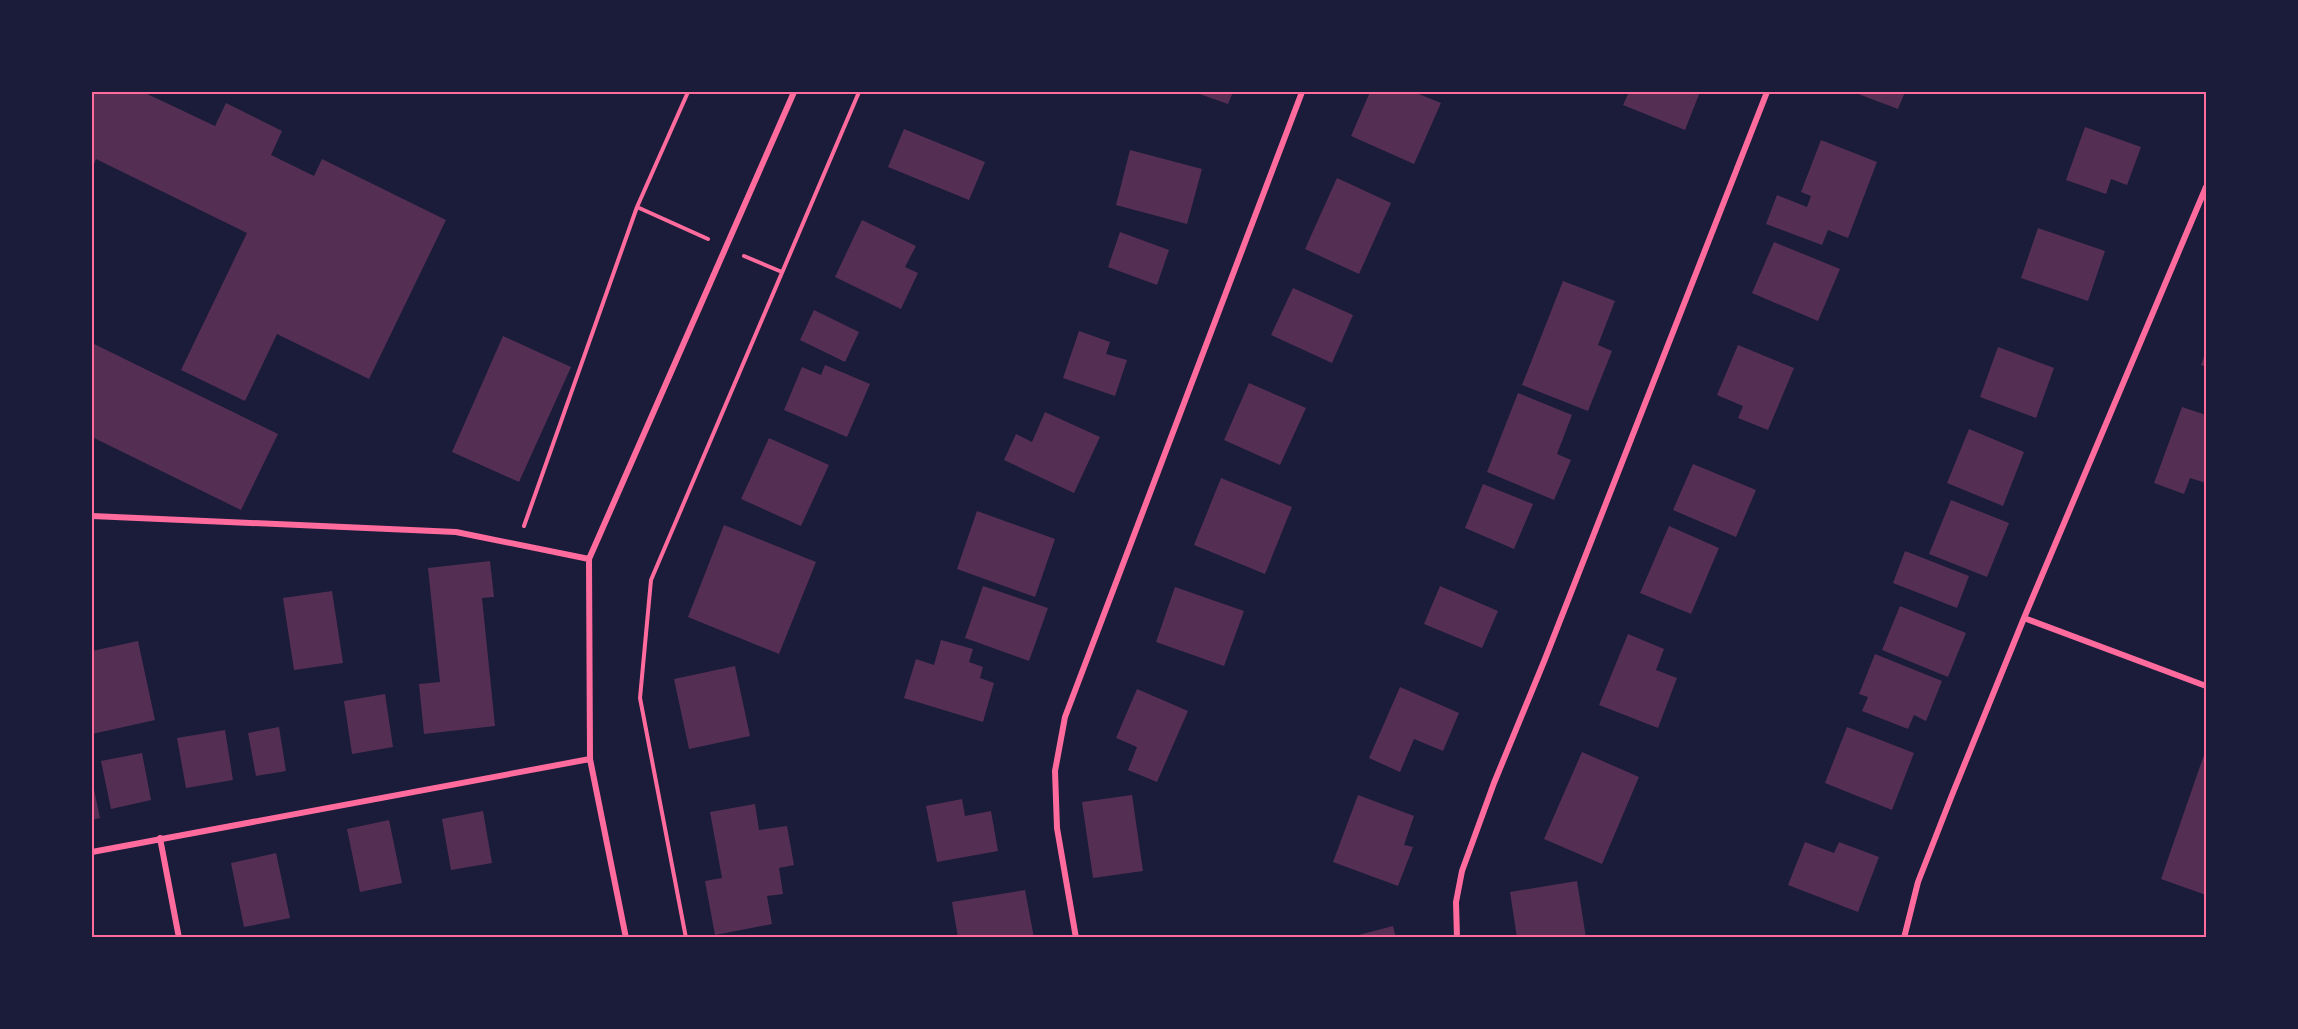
<svg xmlns="http://www.w3.org/2000/svg" width="2298" height="1029" font-family="Rubik,sans-serif">
	<style>
		.building { fill: #542f53 }
		.lines { fill: none; stroke-linecap: round; stroke-linejoin: round }
		.path { stroke: #ff6b9d; stroke-width: 4 }
		.minor { stroke: #ff6b9d; stroke-width: 6 }
		.neatline { fill: none; stroke: #ff6b9d; stroke-width: 2 }
	</style>
	<rect width="100%" height="100%" fill="#1b1b3a"/>
	<path class="building" d="M 92,92 L 143,92 L 215,126 L 226,103 L 282,131 L 271,155 L 314,176 L 322,159 L 446,220 L 369,379 L 277,334 L 245,401 L 181,370 L 247,233 L 96,159 L 92,169 Z
		M 1194,92 L 1233,92 L 1228,104 Z
		M 1370,92 L 1414,92 L 1441,103 L 1414,164 L 1351,136 Z
		M 1629,92 L 1700,92 L 1685,130 L 1623,105 Z
		M 1853,92 L 1905,92 L 1898,109 Z
		M 2085,127 L 2141,147 L 2127,185 L 2111,179 L 2106,194 L 2066,180 Z
		M 904,129 L 985,162 L 969,200 L 888,167 Z
		M 1821,140 L 1877,162 L 1848,238 L 1828,230 L 1822,245 L 1766,224 L 1777,195 L 1807,207 L 1811,196 L 1801,192 Z
		M 1130,150 L 1202,169 L 1187,224 L 1116,205 Z
		M 1337,178 L 1391,203 L 1359,274 L 1305,249 Z
		M 862,220 L 916,246 L 905,267 L 918,273 L 901,309 L 835,277 Z
		M 2038,228 L 2105,251 L 2088,301 L 2021,278 Z
		M 1120,232 L 1169,250 L 1157,285 L 1108,267 Z
		M 1774,242 L 1840,269 L 1818,321 L 1752,293 Z
		M 1563,281 L 1615,301 L 1598,345 L 1612,351 L 1588,411 L 1522,385 Z
		M 1293,288 L 1353,315 L 1332,363 L 1271,335 Z
		M 814,310 L 859,332 L 845,362 L 800,340 Z
		M 1079,331 L 1110,342 L 1106,354 L 1127,360 L 1115,396 L 1063,378 Z
		M 503,336 L 571,367 L 519,482 L 452,452 Z
		M 92,343 L 278,434 L 241,510 L 92,437 Z
		M 1738,345 L 1794,368 L 1768,430 L 1738,418 L 1743,406 L 1717,395 Z
		M 1998,347 L 2054,368 L 2036,418 L 1980,397 Z
		M 2206,351 L 2206,367 L 2201,365 Z
		M 825,365 L 870,384 L 847,437 L 784,410 L 802,367 L 821,375 Z
		M 1249,383 L 1306,408 L 1280,465 L 1224,440 Z
		M 1518,393 L 1572,415 L 1557,454 L 1571,460 L 1554,500 L 1487,472 Z
		M 2182,407 L 2206,415 L 2206,483 L 2190,478 L 2184,494 L 2154,483 Z
		M 1045,412 L 1100,437 L 1074,493 L 1004,460 L 1016,434 L 1032,442 Z
		M 1969,429 L 2024,452 L 2003,506 L 1947,483 Z
		M 769,438 L 829,465 L 801,526 L 741,499 Z
		M 1693,464 L 1756,490 L 1736,537 L 1673,510 Z
		M 1221,478 L 1292,507 L 1265,574 L 1194,545 Z
		M 1483,484 L 1533,504 L 1514,549 L 1465,528 Z
		M 1951,500 L 2009,523 L 1987,577 L 1929,554 Z
		M 977,511 L 1055,539 L 1035,597 L 957,569 Z
		M 724,525 L 816,562 L 779,654 L 688,617 Z
		M 1669,526 L 1719,548 L 1691,614 L 1640,593 Z
		M 1905,551 L 1969,576 L 1957,608 L 1893,583 Z
		M 490,561 L 494,597 L 482,598 L 495,726 L 424,734 L 419,684 L 440,682 L 428,568 Z
		M 983,586 L 1048,608 L 1029,661 L 965,638 Z
		M 1440,586 L 1498,611 L 1482,648 L 1424,624 Z
		M 1175,587 L 1244,611 L 1224,666 L 1156,642 Z
		M 332,591 L 343,663 L 294,670 L 283,598 Z
		M 1900,606 L 1966,633 L 1948,677 L 1882,650 Z
		M 1628,634 L 1664,649 L 1656,670 L 1677,678 L 1658,728 L 1599,705 Z
		M 941,640 L 973,649 L 969,662 L 983,667 L 980,678 L 994,683 L 983,722 L 904,698 L 916,659 L 934,665 Z
		M 138,641 L 155,720 L 92,734 L 92,651 Z
		M 1875,654 L 1942,681 L 1926,721 L 1914,715 L 1908,729 L 1862,711 L 1868,697 L 1859,694 Z
		M 735,666 L 750,736 L 689,749 L 674,679 Z
		M 1400,687 L 1459,713 L 1443,751 L 1414,739 L 1400,772 L 1369,758 Z
		M 1137,689 L 1188,711 L 1157,782 L 1128,770 L 1137,747 L 1116,738 Z
		M 385,694 L 393,747 L 352,754 L 344,701 Z
		M 279,727 L 286,771 L 256,776 L 248,733 Z
		M 1847,727 L 1914,753 L 1892,810 L 1825,783 Z
		M 225,730 L 233,780 L 186,788 L 177,738 Z
		M 2206,749 L 2206,895 L 2161,879 Z
		M 1582,752 L 1639,777 L 1602,864 L 1544,839 Z
		M 142,753 L 151,800 L 111,809 L 101,761 Z
		M 92,780 L 100,818 L 92,820 Z
		M 1132,795 L 1143,871 L 1093,878 L 1082,802 Z
		M 1358,795 L 1414,816 L 1404,845 L 1413,847 L 1398,886 L 1333,862 Z
		M 962,799 L 965,816 L 991,811 L 998,851 L 937,862 L 926,806 Z
		M 755,804 L 759,830 L 787,826 L 794,865 L 779,868 L 783,894 L 767,896 L 772,924 L 715,935 L 705,881 L 722,878 L 710,812 Z
		M 483,811 L 492,863 L 451,870 L 442,819 Z
		M 389,820 L 402,883 L 360,892 L 347,829 Z
		M 1805,842 L 1834,853 L 1839,842 L 1879,857 L 1858,912 L 1788,885 Z
		M 276,853 L 290,918 L 244,927 L 231,863 Z
		M 1577,881 L 1586,938 L 1517,938 L 1510,892 Z
		M 1025,890 L 1034,938 L 958,938 L 952,902 Z
		M 1393,926 L 1396,938 L 1351,938 L 1351,937 Z"/>
	<g class="lines">
		<path class="path" d="M 637,207 L 708,239
			M 744,256 L 782,272
			M 524,526 L 637,207 L 688,92
			M 686,938 L 640,698 L 651,580 L 859,92"/>
		<path class="minor" d="M 92,516 L 456,532 L 589,559
			M 2024,618 L 2206,686
			M 160,838 L 179,938
			M 92,852 L 590,759
			M 626,938 L 590,759 L 589,559 L 794,92
			M 1076,938 L 1057,828 L 1055,771 L 1065,717 L 1302,92
			M 1457,938 L 1456,902 L 1462,871 L 1494,783 L 1545,659 L 1767,92
			M 1904,938 L 1918,882 L 1952,795 L 2024,618 L 2206,187"/>
	</g>
	<rect width="2298" height="1029" fill="none" stroke="#1b1b3a" stroke-width="186"/>
	<rect x="93" y="93" width="2112" height="843" class="neatline"/>
</svg>
